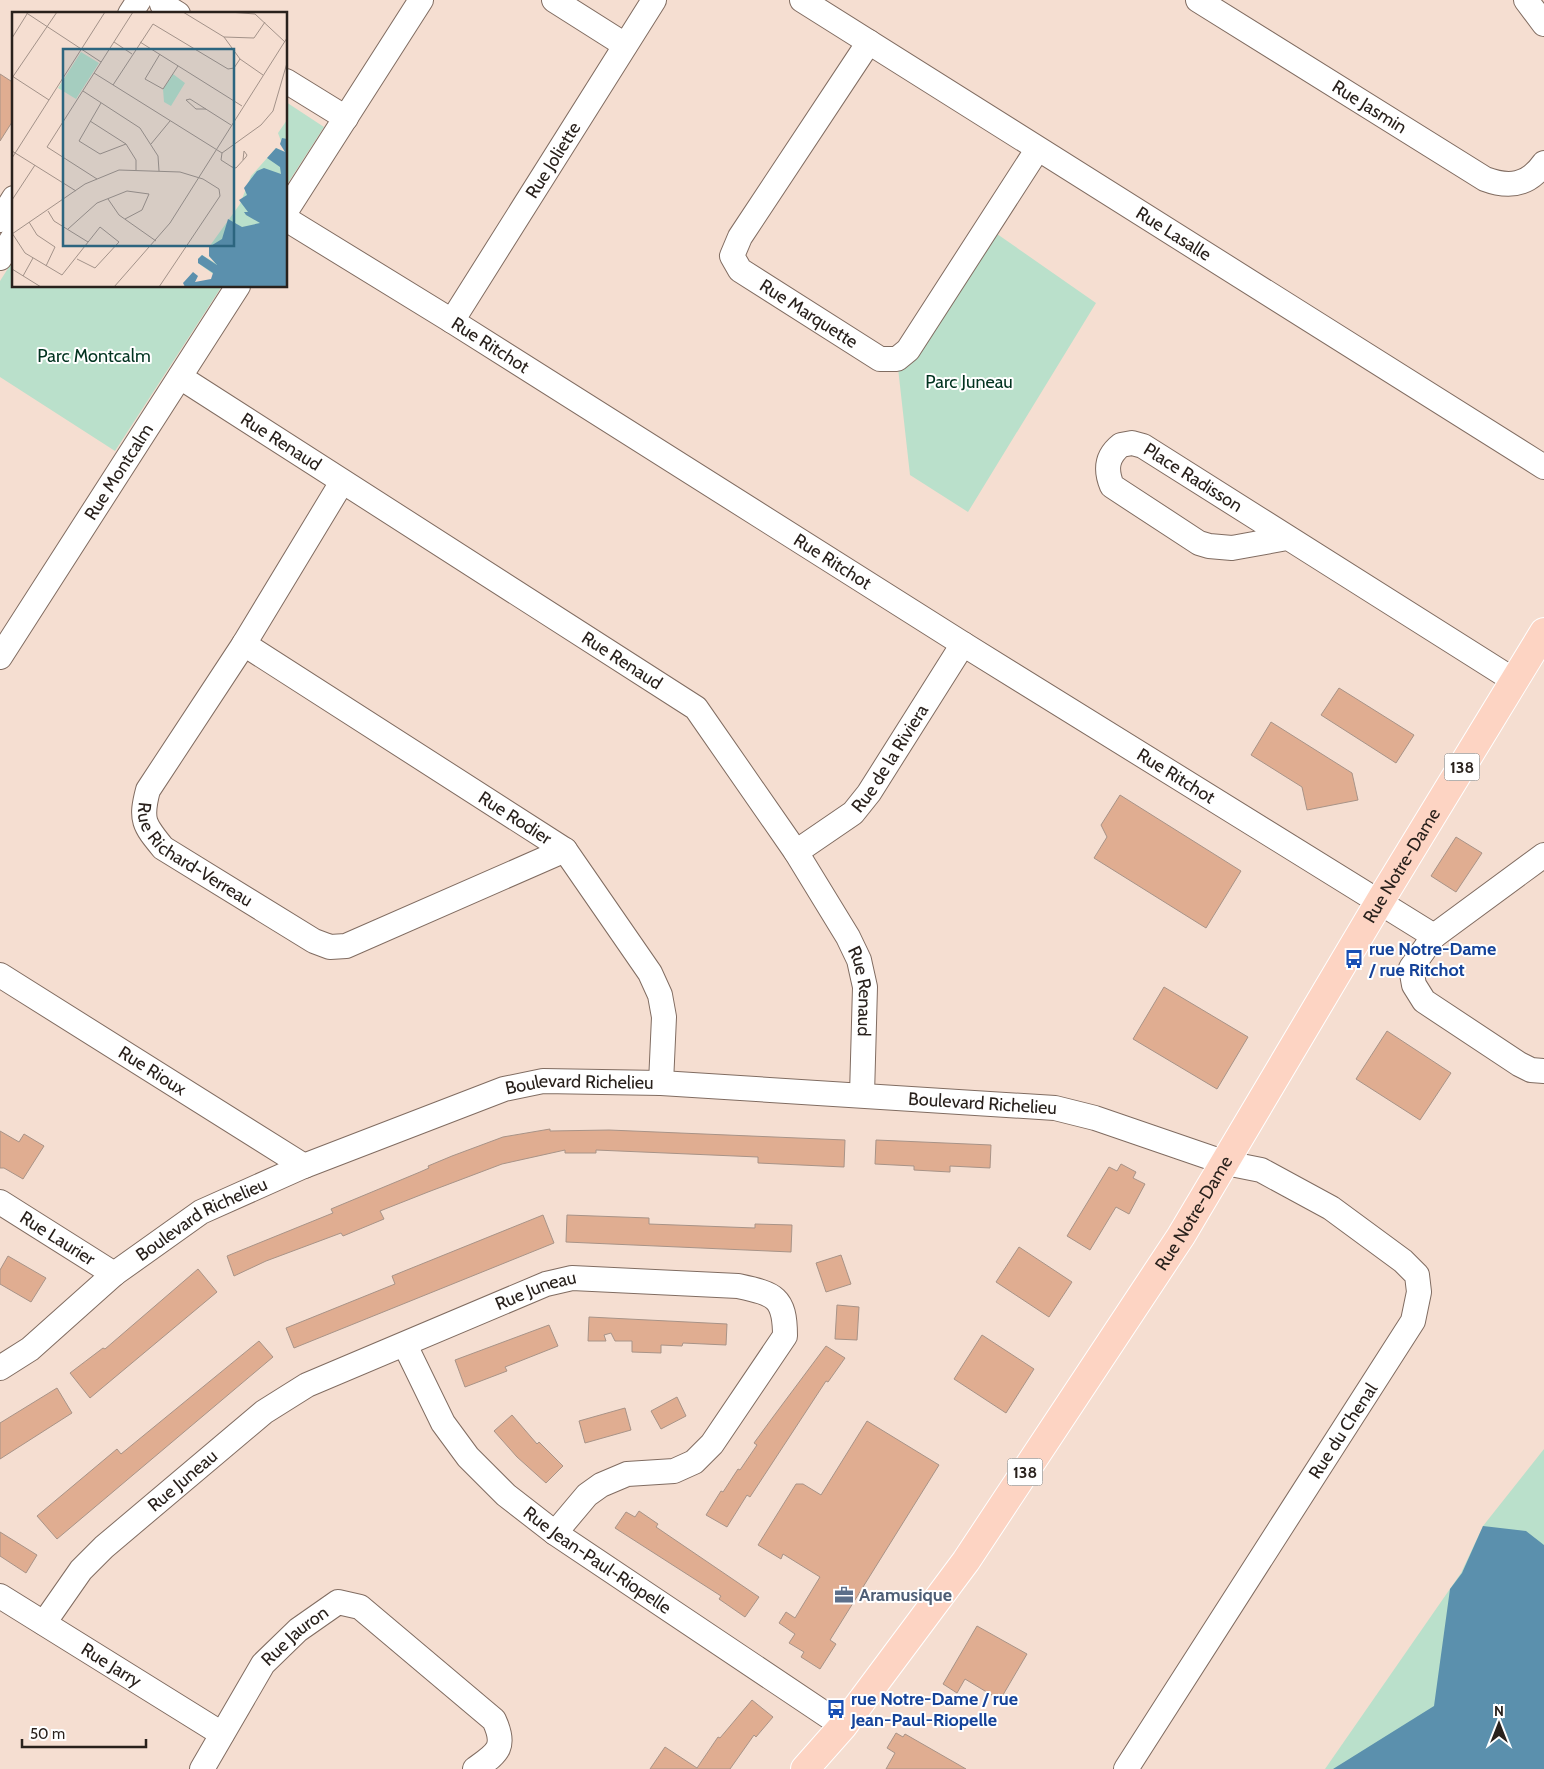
<svg xmlns="http://www.w3.org/2000/svg" width="1544" height="1769" font-family="Cabin,sans-serif">
	<style>
		.green { fill: #bae0cb }
		.water { fill: #5b90ad }
		.building { fill: #e0ad91; stroke: #a89387 }
		.lines { fill: none; stroke-linecap: round; stroke-linejoin: round }
		.minor-casing { stroke: #806c61; stroke-width: 26 }
		.major-casing { stroke: #fff; stroke-width: 30 }
		.minor { stroke: #fff; stroke-width: 24 }
		.major { stroke: #fdd4c3; stroke-width: 28 }
		.labels { text-anchor: middle; stroke-width: 4; stroke-linejoin: round; paint-order: stroke }
		.shield { fill: #fff; stroke: #696460; stroke-width: 1 }
		.shield-label { font-size: 16px; font-weight: bold; fill: #29211c }
		.street-label { font-size: 18px; fill: #29211c; stroke: #fff }
		.park-label { font-size: 18px; fill: #023320; stroke: #fff }
		.transit-label { font-size: 18px; font-weight: bold; fill: #164399; stroke: #fff; text-anchor: start }
		.service-label { font-size: 18px; font-weight: bold; fill: #4e5e75; stroke: #fff; text-anchor: start }
		.inset-road { fill: none; stroke: #a39289; stroke-width: 1 }
		.view { fill: #2c657f; fill-opacity: 0.15; stroke: #2c657f; stroke-width: 2.5 }
		.inset-edge { fill: none; stroke: #29211c; stroke-width: 2.5 }
	</style>
	<rect width="100%" height="100%" fill="#f5ded1"/>
	<path class="green" d="M 286,102 L 324,127 L 286,186 Z
		M 987,227 L 1096,303 L 968,512 L 910,475 L 897,359 Z
		M 14,259 L 14,286 L 222,286 L 115,451 L 0,377 L 0,281 Z
		M 1544,1449 L 1544,1769 L 1325,1769 L 1461,1573 L 1483,1526 Z"/>
	<path class="water" d="M 1483,1526 L 1526,1531 L 1544,1545 L 1544,1769 L 1333,1769 L 1434,1706 L 1450,1589 L 1462,1573 Z"/>
	<path class="building" d="M 0,74 L 14,83 L 14,119 L 0,141 Z
		M 1339,688 L 1414,735 L 1396,763 L 1321,715 Z
		M 1271,722 L 1352,773 L 1358,800 L 1307,810 L 1302,787 L 1251,755 Z
		M 1120,795 L 1241,871 L 1206,928 L 1094,858 L 1107,837 L 1101,825 Z
		M 1456,837 L 1482,853 L 1456,892 L 1431,876 Z
		M 1164,987 L 1248,1037 L 1217,1089 L 1133,1039 Z
		M 1387,1031 L 1451,1073 L 1420,1120 L 1356,1079 Z
		M 550,1129 L 550,1131 L 609,1130 L 845,1140 L 844,1167 L 758,1163 L 758,1157 L 596,1150 L 596,1153 L 565,1153 L 565,1150 L 502,1164 L 428,1192 L 380,1211 L 384,1219 L 343,1236 L 341,1233 L 266,1261 L 234,1276 L 227,1256 L 333,1213 L 331,1209 L 420,1172 L 429,1168 L 428,1166 L 452,1156 L 503,1137 Z
		M 0,1131 L 19,1142 L 24,1134 L 44,1146 L 23,1179 L 4,1168 L 0,1168 Z
		M 876,1140 L 991,1145 L 990,1168 L 950,1166 L 950,1172 L 914,1170 L 914,1166 L 875,1164 Z
		M 1121,1164 L 1136,1172 L 1133,1178 L 1145,1184 L 1129,1214 L 1116,1207 L 1090,1250 L 1067,1236 L 1109,1167 L 1117,1171 Z
		M 543,1215 L 554,1243 L 294,1348 L 286,1328 L 395,1284 L 392,1276 Z
		M 567,1215 L 649,1218 L 649,1224 L 755,1228 L 755,1224 L 792,1225 L 791,1252 L 566,1242 Z
		M 1019,1247 L 1072,1282 L 1049,1317 L 996,1282 Z
		M 841,1255 L 851,1284 L 826,1292 L 816,1263 Z
		M 8,1256 L 46,1278 L 31,1302 L 0,1284 L 0,1270 Z
		M 198,1269 L 217,1292 L 90,1398 L 70,1373 L 103,1348 L 105,1349 Z
		M 837,1305 L 859,1307 L 857,1340 L 835,1339 Z
		M 589,1317 L 727,1324 L 726,1345 L 683,1343 L 682,1346 L 661,1345 L 661,1353 L 632,1352 L 632,1341 L 615,1341 L 611,1333 L 604,1335 L 606,1341 L 588,1341 Z
		M 549,1325 L 558,1346 L 505,1367 L 507,1371 L 465,1387 L 455,1360 Z
		M 982,1335 L 1034,1369 L 1006,1413 L 954,1379 Z
		M 259,1341 L 273,1357 L 57,1539 L 37,1516 L 117,1449 L 121,1454 Z
		M 826,1346 L 845,1358 L 828,1382 L 826,1381 L 750,1497 L 747,1495 L 727,1527 L 706,1515 L 721,1491 L 723,1492 L 738,1469 L 740,1470 L 757,1445 L 754,1443 L 773,1417 Z
		M 57,1388 L 72,1413 L 0,1459 L 0,1423 Z
		M 677,1397 L 686,1416 L 661,1429 L 651,1411 Z
		M 625,1408 L 631,1430 L 585,1443 L 579,1421 Z
		M 512,1415 L 537,1444 L 539,1442 L 563,1466 L 546,1483 L 517,1457 L 494,1431 Z
		M 867,1421 L 939,1465 L 830,1640 L 836,1644 L 820,1669 L 801,1657 L 804,1652 L 789,1643 L 795,1634 L 779,1623 L 786,1612 L 795,1618 L 820,1577 L 783,1554 L 781,1559 L 758,1545 L 796,1484 L 803,1484 L 821,1495 Z
		M 639,1511 L 658,1524 L 656,1527 L 759,1597 L 745,1617 L 719,1599 L 721,1596 L 615,1528 L 626,1512 L 635,1517 Z
		M 0,1532 L 37,1555 L 26,1573 L 0,1556 Z
		M 977,1626 L 1027,1654 L 1000,1700 L 965,1679 L 957,1693 L 943,1684 Z
		M 752,1700 L 773,1717 L 756,1737 L 754,1735 L 730,1769 L 650,1769 L 665,1747 L 697,1768 L 718,1737 L 720,1738 Z
		M 896,1733 L 903,1737 L 905,1734 L 966,1769 L 886,1769 L 895,1753 L 887,1748 Z"/>
	<g class="lines">
		<g class="minor-casing">
			<g id="minor">
				<path d="M 161,0 L 162,4 L 178,14"/>
				<path d="M 554,0 L 625,45"/>
				<path id="s1" d="M 802,0 L 1544,467"/>
				<path id="s2" d="M 1198,0 L 1485,179 C 1509,188 1528,186 1544,163"/>
				<path d="M 1526,0 L 1544,24"/>
				<path d="M 130,14 L 139,0"/>
				<path id="s3" d="M 869,42 L 740,237 L 732,256 L 740,270 L 880,359 L 897,359 L 908,350 L 1037,150"/>
				<path d="M 286,81 L 346,118"/>
				<path d="M 286,211 L 421,0"/>
				<path id="s4" d="M 286,219 L 452,321 L 963,644 L 1434,936 L 1411,968 L 1414,985 L 1424,1001 L 1519,1064 L 1531,1070 L 1544,1071"/>
				<path d="M 0,220 L 14,198"/>
				<path d="M 0,258 L 14,236"/>
				<path id="s5" d="M 452,321 L 654,0"/>
				<path id="s6" d="M 180,377 L 696,708 L 796,852 L 848,937 L 859,960 L 865,987 L 862,1095"/>
				<path id="s7" d="M 342,482 L 244,644 L 148,790 C 140,820 144,825 163,848 L 314,941 L 330,947 L 346,946 L 565,850"/>
				<path id="s8" d="M 1287,538 L 1232,548 L 1209,546 L 1199,543 L 1112,486 C 1105,469 1107,456 1121,445 L 1132,443 L 1143,446 L 1515,681"/>
				<path id="s9" d="M 244,644 L 565,850 L 650,973 L 660,995 L 664,1017 L 661,1083"/>
				<path id="s10" d="M 0,657 L 238,286"/>
				<path id="s11" d="M 796,852 L 853,813 L 869,793 L 963,644"/>
				<path d="M 1434,936 L 1544,855"/>
				<path id="s12" d="M 0,975 L 304,1166"/>
				<path id="s13" d="M 0,1202 L 114,1274"/>
				<path id="s14" d="M 405,1345 L 443,1423 L 468,1457 L 506,1495 L 555,1533 L 843,1726"/>
				<path id="s15" d="M 0,1368 L 30,1349 L 114,1274 L 201,1212 L 304,1166 L 504,1089 L 543,1081 L 661,1083 L 1055,1108 L 1095,1118 L 1226,1163 L 1261,1170 L 1331,1208 L 1403,1261 L 1417,1275 L 1419,1292 L 1413,1321 L 1126,1769"/>
				<path id="s16" d="M 0,1596 L 222,1734"/>
				<path id="s17" d="M 44,1623 L 81,1570 L 104,1547 L 264,1412 L 307,1385 L 546,1284 L 572,1278 L 738,1286 C 774,1294 785,1296 785,1336 L 712,1444 L 694,1462 L 674,1471 L 627,1474 L 601,1485 L 587,1495 L 555,1533"/>
				<path id="s18" d="M 202,1769 L 263,1664 L 298,1630 L 338,1602 L 360,1607 L 494,1720 C 507,1748 497,1753 475,1769"/>
			</g>
		</g>
		<g class="major-casing">
			<g id="major">
				<path id="s19" d="M 805,1769 L 843,1726 L 966,1561 L 1181,1236 L 1380,901 L 1544,632"/>
			</g>
		</g>
		<use href="#minor" class="minor"/>
		<use href="#major" class="major"/>
	</g>
	<defs>
		<g id="bus-bare" transform="scale(1.5)"><path d="M-5-6H5V4H4V6H2V4H-2V6H-4V4H-5ZM-3.5-4V0h7V-4ZM-3.5 1.2v1.5H-2V1.2ZM2 1.2v1.5H3.5V1.2Z" fill="#1a4fb4" stroke="#fff" stroke-width="2.5" paint-order="stroke"/></g>
		<g id="office-bare" transform="scale(1.5)"><path d="M-6-3h4V-5.5h4V-3h4V5H-6ZM-1-4.5V-3h2v-1.5ZM-6 0V1H6V0Z" fill="#5c6f8a" stroke="#fff" stroke-width="2.5" paint-order="stroke"/></g>
	</defs>
	<g fill-rule="evenodd">
		<use href="#bus-bare" x="1354" y="959"/>
		<use href="#office-bare" x="844" y="1595"/>
		<use href="#bus-bare" x="836" y="1709"/>
	</g>
	<g class="labels">
		<g class="shield">
			<rect x="1444.5" y="753.5" width="35" height="27" rx="4"/>
			<rect x="1007.5" y="1458.5" width="35" height="27" rx="4"/>
		</g>
		<g class="shield-label">
			<text x="1462" y="773">138</text>
			<text x="1025" y="1478">138</text>
		</g>
		<g class="street-label">
			<text dy="6" stroke="none"><textPath href="#s2" startOffset="202">Rue Jasmin</textPath></text>
			<text dy="6" stroke="none"><textPath href="#s5" startOffset="190">Rue Joliette</textPath></text>
			<text dy="6" stroke="none"><textPath href="#s1" startOffset="439">Rue Lasalle</textPath></text>
			<text dy="6" stroke="none"><textPath href="#s3" startOffset="352">Rue Marquette</textPath></text>
			<text dy="6" stroke="none"><textPath href="#s4" startOffset="240">Rue Ritchot</textPath></text>
			<text dy="6" stroke="none"><textPath href="#s6" startOffset="120">Rue Renaud</textPath></text>
			<text dy="6" stroke="none"><textPath href="#s10" startOffset="220">Rue Montcalm</textPath></text>
			<text dy="6" stroke="none"><textPath href="#s8" startOffset="321">Place Radisson</textPath></text>
			<text dy="6" stroke="none"><textPath href="#s4" startOffset="645">Rue Ritchot</textPath></text>
			<text dy="6" stroke="none"><textPath href="#s6" startOffset="525">Rue Renaud</textPath></text>
			<text dy="6" stroke="none"><textPath href="#s11" startOffset="135">Rue de la Riviera</textPath></text>
			<text dy="6" stroke="none"><textPath href="#s4" startOffset="1050">Rue Ritchot</textPath></text>
			<text dy="6" stroke="none"><textPath href="#s9" startOffset="322">Rue Rodier</textPath></text>
			<text dy="6" stroke="none"><textPath href="#s7" startOffset="454">Rue Richard-Verreau</textPath></text>
			<text dy="6" stroke="none"><textPath href="#s19" startOffset="1084">Rue Notre-Dame</textPath></text>
			<text dy="6" stroke="none"><textPath href="#s6" startOffset="945">Rue Renaud</textPath></text>
			<text dy="6" stroke="none"><textPath href="#s12" startOffset="180">Rue Rioux</textPath></text>
			<text dy="6" stroke="none"><textPath href="#s15" startOffset="658">Boulevard Richelieu</textPath></text>
			<text dy="6" stroke="none"><textPath href="#s15" startOffset="1062">Boulevard Richelieu</textPath></text>
			<text dy="6" stroke="none"><textPath href="#s19" startOffset="679">Rue Notre-Dame</textPath></text>
			<text dy="6" stroke="none"><textPath href="#s15" startOffset="252">Boulevard Richelieu</textPath></text>
			<text dy="6" stroke="none"><textPath href="#s13" startOffset="68">Rue Laurier</textPath></text>
			<text dy="6" stroke="none"><textPath href="#s17" startOffset="605">Rue Juneau</textPath></text>
			<text transform="translate(1343 1431) rotate(-57)" y="6">Rue du Chenal</text>
			<text dy="6" stroke="none"><textPath href="#s17" startOffset="200">Rue Juneau</textPath></text>
			<text dy="6" stroke="none"><textPath href="#s14" startOffset="295">Rue Jean-Paul-Riopelle</textPath></text>
			<text dy="6" stroke="none"><textPath href="#s18" startOffset="164">Rue Jauron</textPath></text>
			<text dy="6" stroke="none"><textPath href="#s16" startOffset="131">Rue Jarry</textPath></text>
		</g>
		<g class="park-label">
			<text x="94" y="362">Parc Montcalm</text>
			<text x="969" y="388">Parc Juneau</text>
		</g>
		<g class="transit-label">
			<text x="1369" y="955">rue Notre-Dame<tspan x="1369" dy="21">/ rue Ritchot</tspan></text>
			<text x="851" y="1705">rue Notre-Dame / rue<tspan x="851" dy="21">Jean-Paul-Riopelle</tspan></text>
		</g>
		<g class="service-label">
			<text x="859" y="1601">Aramusique</text>
		</g>
	</g>
	<g transform="translate(12 12)">
		<rect width="275" height="275" fill="#f5ded1"/>
		<path d="M 69,40 L 87,51 L 64,87 L 46,76 ZM 161,62 L 173,71 L 159,94 L 152,90 L 151,77 ZM 275,108 L 275,164 L 246,214 L 201,262 L 186,251 L 186,247 L 190,243 L 205,252 L 197,244 L 197,235 L 228,192 L 239,164 L 264,136 L 273,140 L 266,121 Z" fill="#bae0cb"/>
		<path d="M 270,126 L 275,127 L 275,275 L 173,275 L 171,271 L 181,260 L 186,264 L 183,270 L 199,267 L 201,261 L 186,251 L 186,247 L 190,243 L 205,253 L 197,244 L 197,235 L 210,227 L 216,207 L 230,215 L 248,211 L 234,203 L 232,200 L 236,200 L 227,188 L 235,183 L 232,176 L 245,159 L 252,156 L 269,162 L 268,155 L 255,146 L 264,136 L 273,140 L 268,132 Z" fill="#5b90ad"/>
		<path class="inset-road" d="M 13,0 L 89,50M 171,0 L 212,25 L 228,47 L 251,63M 217,0 L 243,2 L 273,30M 212,25 L 242,26 L 253,10M 0,26 L 15,2M 102,30 L 120,42M 128,30 L 230,94M 148,42 L 133,67 L 151,77 L 166,54M 82,61 L 210,141 L 209,148 L 220,155 L 224,156 L 234,145 L 235,143 L 232,139 L 231,148M 0,64 L 37,88M 0,66 L 45,0M 101,73 L 141,12 L 216,57 L 222,56 L 228,47M 71,79 L 128,116 L 146,144 L 147,159M 89,91 L 67,129 L 88,142 L 114,132M 194,97 L 184,97 L 174,88 L 178,87 L 219,113M 78,109 L 114,132 L 124,148 L 124,158M 139,132 L 158,109M 0,139 L 64,179M 210,141 L 249,113 L 261,99 L 275,51M 0,146 L 93,0M 85,167 L 35,135 L 121,0M 96,187 L 107,203 L 144,229M 0,188 L 23,153M 36,199 L 42,209 L 76,230M 17,210 L 25,223 L 43,235 L 34,254M 56,217 L 85,191 L 115,179 L 137,182 L 130,198 L 113,207M 0,221 L 13,241 L 50,263 L 88,215 L 107,230 L 83,256 L 65,247M 0,222 L 73,172 L 107,158 L 168,160 L 191,167 L 207,177 L 208,184 L 147,275M 0,257 L 29,275M 11,264 L 21,246M 102,275 L 158,211 L 275,26"/>
		<path class="view" d="M 51,37 L 222,37 L 222,234 L 51,234 Z"/>
		<rect width="275" height="275" class="inset-edge"/>
	</g>
	<g transform="translate(1499 1724)" stroke="#ffffff" stroke-width="4" paint-order="stroke">
	<path d="M0-4L9 19L0 12L-9 19Z" fill="#29211c"/>
	<text y="-8" font-size="14" font-weight="bold" text-anchor="middle" fill="#29211c">N</text>
	</g>
	<path d="M22 1739v8h124v-8" fill="none" stroke="#29211c" stroke-width="2.5"/>
	<text x="30" y="1739" font-size="15" fill="#29211c" stroke="#ffffff" stroke-width="4" paint-order="stroke">50 m</text>
</svg>
